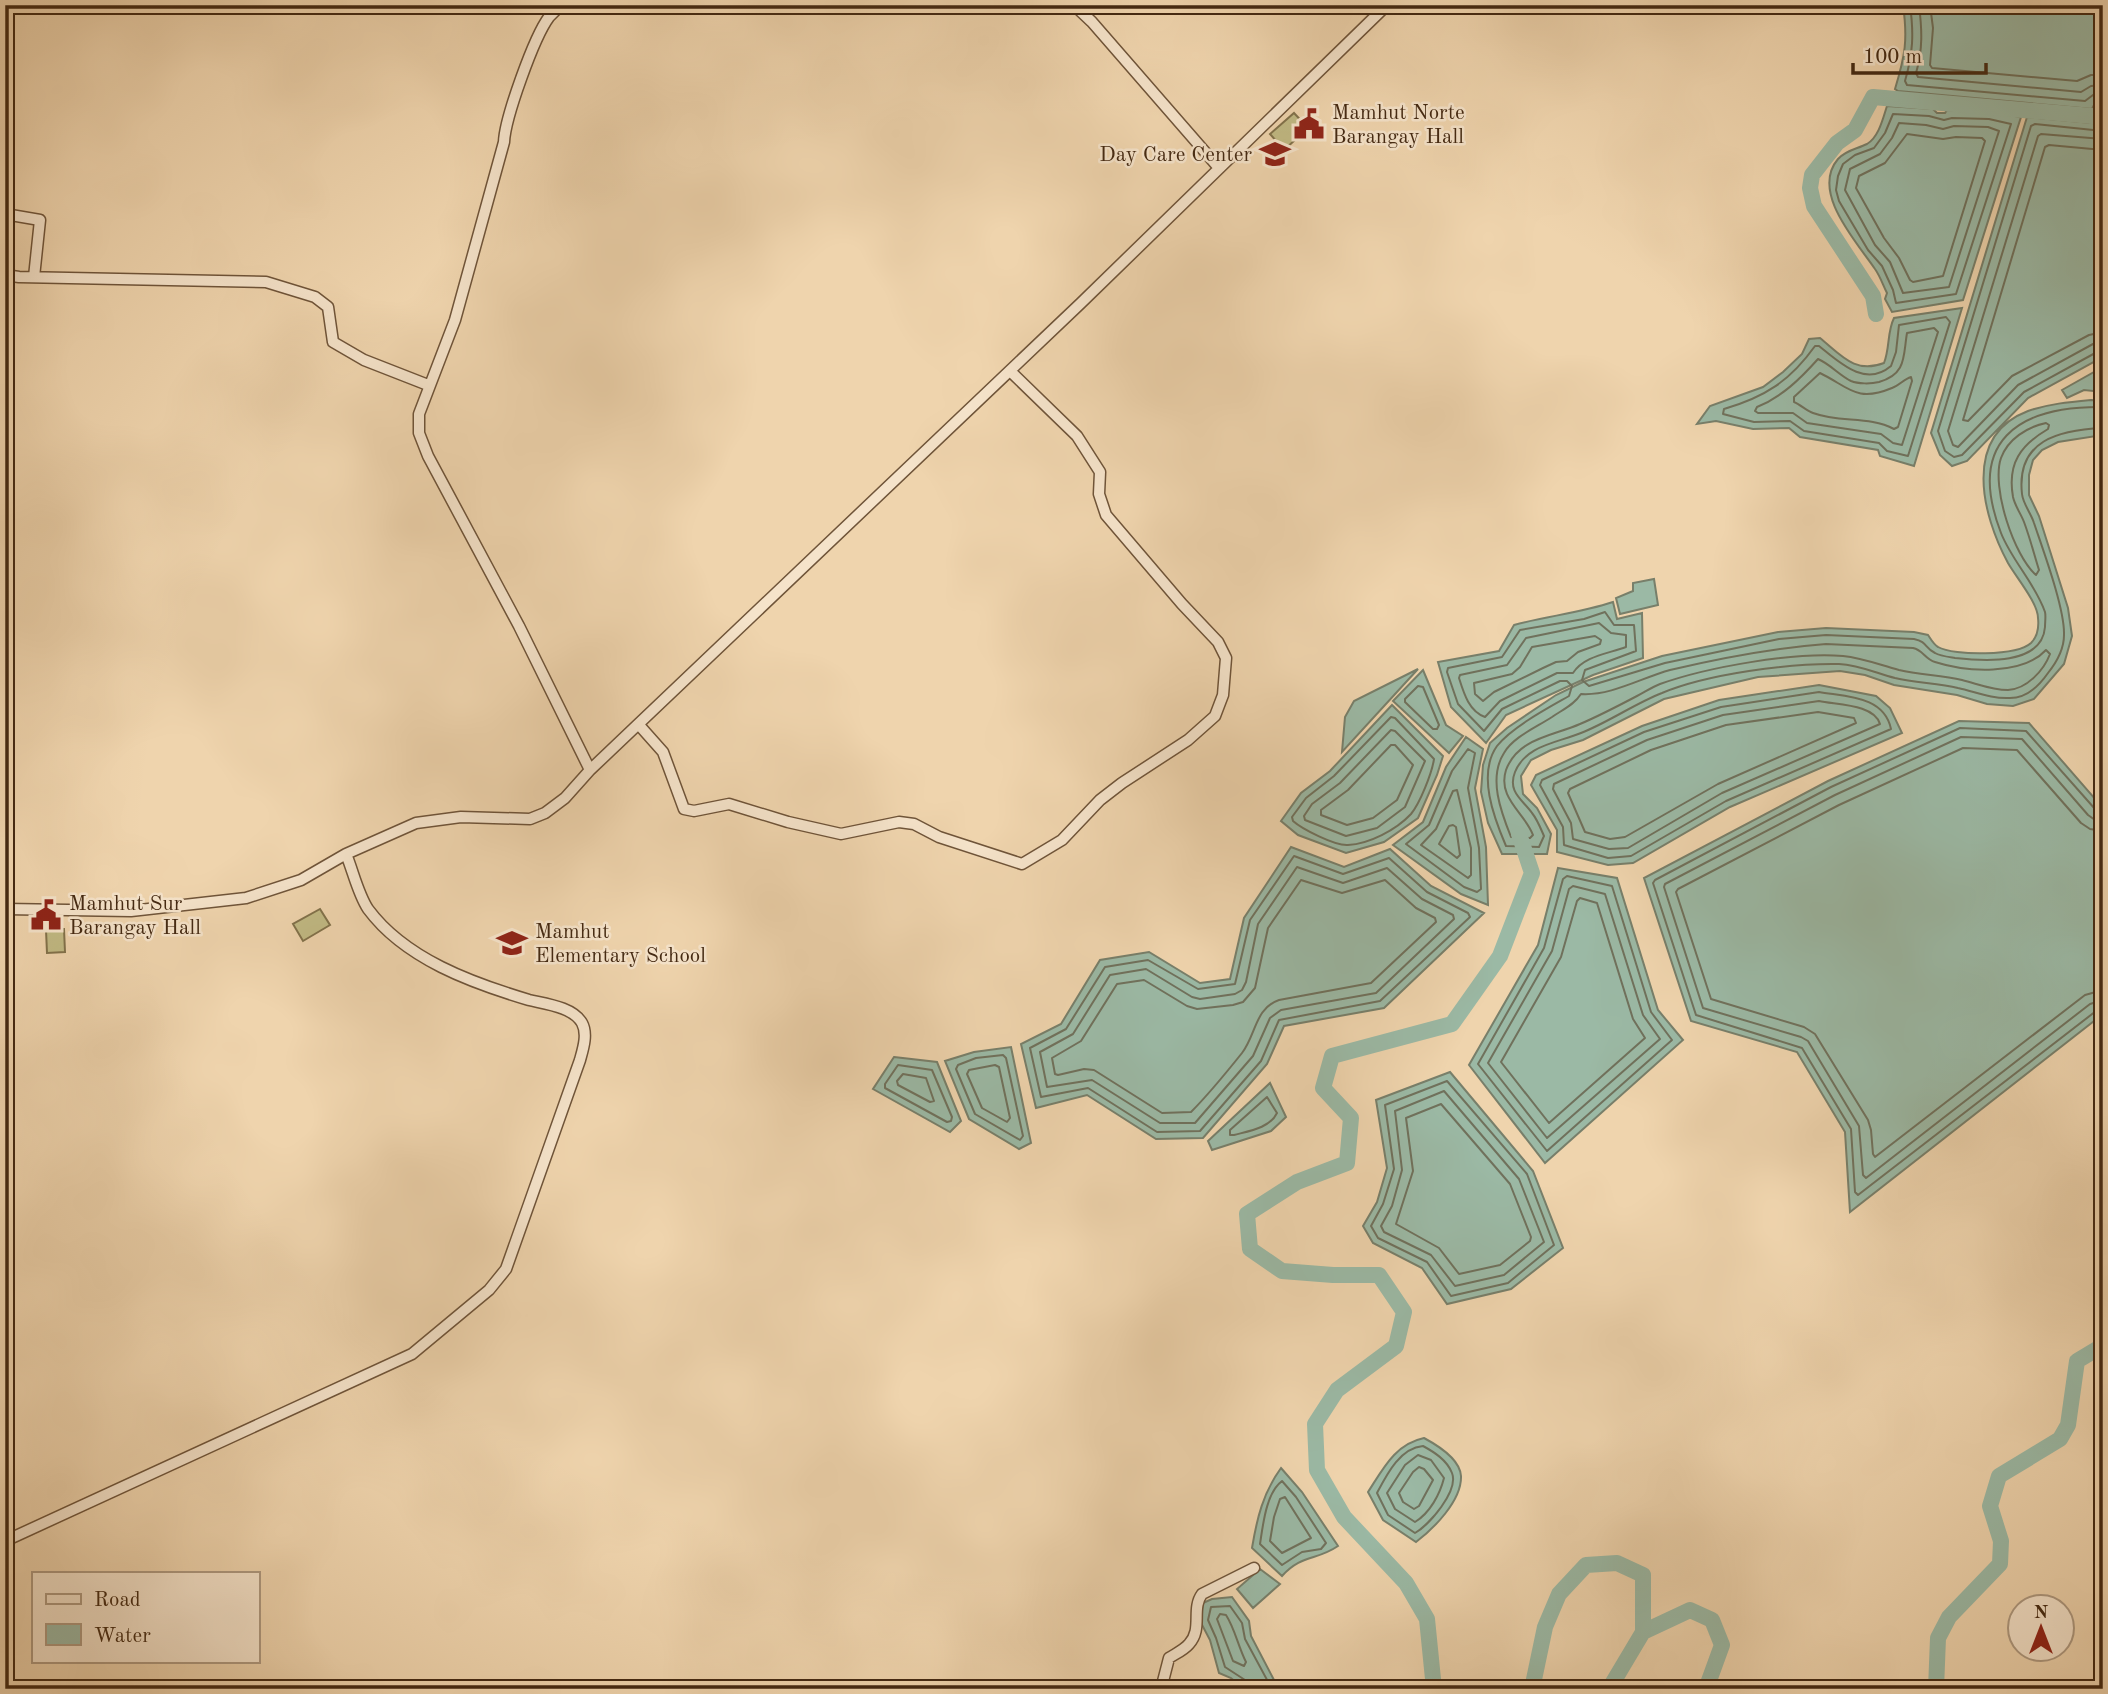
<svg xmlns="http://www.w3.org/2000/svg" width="2108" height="1694" font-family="'Old Standard TT',serif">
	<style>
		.green { fill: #c1ba84; stroke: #82724b; stroke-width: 2 }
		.water { fill: #9bb9a5; stroke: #787f6a; stroke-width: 2 }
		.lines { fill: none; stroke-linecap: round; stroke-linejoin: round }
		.shore { stroke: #70715c; stroke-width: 2 }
		.river { stroke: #9bb9a5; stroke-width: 16 }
		.minor-casing { stroke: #6f5439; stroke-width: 13 }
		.minor { stroke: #f5e3ca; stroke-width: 10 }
		.labels { text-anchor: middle; stroke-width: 5; stroke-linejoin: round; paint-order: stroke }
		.poi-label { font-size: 21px; fill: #442912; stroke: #f5e3ca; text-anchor: start }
	</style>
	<rect width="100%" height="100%" fill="#efd4ad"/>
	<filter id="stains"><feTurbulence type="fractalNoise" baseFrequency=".00286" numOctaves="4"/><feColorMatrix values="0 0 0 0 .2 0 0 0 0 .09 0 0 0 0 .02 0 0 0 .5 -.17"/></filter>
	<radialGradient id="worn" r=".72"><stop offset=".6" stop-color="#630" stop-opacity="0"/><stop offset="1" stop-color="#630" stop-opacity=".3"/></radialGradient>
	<path class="green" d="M 1294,113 L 1308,128 L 1284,150 L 1270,134 Z
		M 320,909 L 330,925 L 303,941 L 293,924 Z
		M 64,929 L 65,952 L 47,953 L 46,930 Z"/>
	<path class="water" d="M 1903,5 L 2103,5 L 2103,101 L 2096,101 L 2092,109 L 1898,91 L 1895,89 C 1905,56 1908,40 1903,5 Z
		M 1887,106 L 1933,109 L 1937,113 L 1945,113 L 1947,110 L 1990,112 L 2021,117 L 1963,300 L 1892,312 L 1885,299 L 1887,293 C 1883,285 1880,276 1875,269 C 1857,242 1810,192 1838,159 C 1846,150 1857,149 1867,144 C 1879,137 1883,118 1887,106 Z
		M 2027,117 L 2103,124 L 2103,357 L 2028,398 L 1967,461 L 1952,466 L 1940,455 L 1931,433 Z
		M 1962,308 L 1914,466 L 1880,456 L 1878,450 L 1800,437 L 1789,428 L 1753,429 L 1716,421 L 1697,424 L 1710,406 L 1763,387 L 1783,372 L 1802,354 L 1809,339 L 1820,338 C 1842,356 1855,374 1884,363 C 1890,348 1887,332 1894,318 Z
		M 2103,367 L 2103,392 L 2084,390 L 2067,398 L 2062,390 Z
		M 2091,400 L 2103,401 L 2103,435 L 2058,442 L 2042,450 L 2033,460 L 2029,475 L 2029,495 L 2039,516 L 2068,608 L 2072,636 L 2064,664 L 2034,699 L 2013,706 L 1987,704 L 1957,695 L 1894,685 L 1865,675 L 1840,671 L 1758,677 L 1664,699 L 1583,740 L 1551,750 L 1531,760 L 1521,776 L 1523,794 L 1537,808 L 1551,834 L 1547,854 L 1502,854 L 1488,823 L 1481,792 L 1483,765 L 1490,743 L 1507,728 L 1556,695 L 1583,682 L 1662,656 L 1778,632 L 1826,628 L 1914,632 L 1928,635 C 1930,638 1934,645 1938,647 C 1954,656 2017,656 2031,643 C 2038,636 2039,627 2038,618 C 2038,603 2016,577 2008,563 C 1982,515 1962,436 2028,411 C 2048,404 2069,402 2091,400 Z
		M 1654,579 L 1658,605 L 1620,614 L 1616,598 L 1633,591 L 1633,583 Z
		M 1613,602 L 1617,619 L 1642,613 L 1643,658 L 1593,675 L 1506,715 L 1486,743 L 1451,707 L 1438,662 L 1499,651 L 1514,625 C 1547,616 1580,613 1613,602 Z
		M 1418,669 L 1342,752 L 1345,717 L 1354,701 Z
		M 1423,670 L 1446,725 L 1463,736 L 1449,753 L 1393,701 Z
		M 1819,685 L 1876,696 L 1890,708 L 1902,733 L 1730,807 L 1633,863 L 1608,865 L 1557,852 L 1557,830 L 1531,785 L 1536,775 L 1642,726 L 1719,700 Z
		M 1392,705 L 1443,756 L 1437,775 L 1418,818 L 1384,842 L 1346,853 L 1298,835 L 1281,821 L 1301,793 L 1330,771 Z
		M 1959,721 L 2029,723 L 2103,808 L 2103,1014 L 1850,1212 L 1845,1132 L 1797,1052 L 1691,1021 L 1644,878 L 1828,781 Z
		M 1466,737 L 1483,749 L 1475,788 L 1486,847 L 1488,905 L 1461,894 L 1393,845 L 1423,822 L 1446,767 Z
		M 1291,847 L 1344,867 L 1390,849 L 1431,886 L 1484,913 L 1384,1008 L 1284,1026 L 1267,1064 L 1203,1138 L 1156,1139 L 1087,1095 L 1036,1108 L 1021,1044 L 1061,1024 L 1100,960 L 1149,952 L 1200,983 L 1230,979 L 1244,918 Z
		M 1558,868 L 1617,878 L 1658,1010 L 1683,1040 L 1545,1163 L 1469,1065 L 1538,945 Z
		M 1011,1047 L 1031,1143 L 1019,1149 L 969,1119 L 945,1061 L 974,1052 Z
		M 894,1057 L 937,1062 L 961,1121 L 950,1132 L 873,1089 Z
		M 1450,1072 L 1533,1171 L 1563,1248 L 1511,1289 L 1447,1304 L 1422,1268 L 1373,1243 L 1363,1226 L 1377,1202 L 1387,1168 L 1376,1100 Z
		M 1270,1083 L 1286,1117 L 1271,1131 L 1212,1150 L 1208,1141 Z
		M 1424,1438 C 1437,1445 1460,1459 1461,1476 C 1462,1501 1433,1529 1416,1542 L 1383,1520 L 1368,1492 C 1383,1469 1395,1444 1424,1438 Z
		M 1281,1468 L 1302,1492 L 1338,1546 C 1316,1561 1302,1554 1282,1576 L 1252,1548 C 1257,1518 1263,1493 1281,1468 Z
		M 1260,1569 L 1280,1584 L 1253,1608 L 1237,1589 Z
		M 1232,1597 L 1249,1621 L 1251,1636 L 1274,1680 L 1282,1689 L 1244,1689 L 1231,1678 L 1219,1673 L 1210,1640 L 1200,1621 L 1203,1603 L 1212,1599 Z"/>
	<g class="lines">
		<path class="shore" d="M 1910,5 C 1914,34 1913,53 1905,81 L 1907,85 L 2085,101 L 2093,95 L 2103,94
			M 1919,5 C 1922,29 1923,50 1916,73 L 1918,77 L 2081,92 L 2091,86 L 2103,85
			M 1930,5 L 1933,28 L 1930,65 L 1932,68 L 2077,81 L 2091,75 L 2103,75
			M 1893,114 L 1929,116 L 1944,120 L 1952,118 L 1989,119 L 2011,124 L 1956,294 L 1896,303 L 1893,290 L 1882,266 L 1868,250 L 1839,201 L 1836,190 L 1838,176 L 1843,164 L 1855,155 L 1874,148 L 1885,133 Z
			M 1899,123 L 1926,125 L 1943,129 L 1954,126 L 1988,127 L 1999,131 L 1949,287 L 1903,293 L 1890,262 L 1875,245 L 1845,190 L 1850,169 L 1880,154 L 1892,138 Z
			M 2103,131 L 2035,124 L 2031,126 L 1938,431 L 1945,451 L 1954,457 L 1962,455 L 2024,392 L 2097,352 L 2103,351
			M 1907,134 L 1943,139 L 1956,137 L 1982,138 L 1985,141 L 1943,276 L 1913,282 L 1910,280 L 1899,258 L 1884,238 L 1856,188 L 1859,176 L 1885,163 Z
			M 2103,139 L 2041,134 L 2038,136 L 1948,431 L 1953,445 L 1958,447 L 2018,385 L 2093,344 L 2103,343
			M 2103,150 L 2049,145 L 2045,147 L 1963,420 L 1968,421 L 2012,376 L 2089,335 L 2103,332
			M 1946,317 L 1950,322 L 1908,456 L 1887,451 L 1879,443 L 1804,431 L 1790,421 L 1754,422 L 1723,414 L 1724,409 C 1765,397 1790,381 1815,346 L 1819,346 C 1839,362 1865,388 1891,366 L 1896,352 L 1899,325 Z
			M 1934,328 L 1938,332 L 1902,445 L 1893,443 L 1881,434 L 1807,423 L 1793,413 L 1758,413 L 1755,411 L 1757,407 C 1782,397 1801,378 1818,359 C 1830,364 1839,375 1851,381 C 1858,384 1871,384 1879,382 C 1907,374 1903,356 1907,333 Z
			M 1820,373 C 1849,387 1856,403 1892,388 C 1900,385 1904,379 1911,377 L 1912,381 L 1898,427 L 1894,429 C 1869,416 1840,423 1813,413 C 1807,411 1801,405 1794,402 L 1794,397 Z
			M 2103,407 C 2017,406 1966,442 2001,533 C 2012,561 2035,583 2045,612 C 2046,616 2045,622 2045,627 C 2042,666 1983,661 1955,658 C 1949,657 1940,656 1935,653 C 1924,648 1928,642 1914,639 L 1826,635 L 1779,639 L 1665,663 L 1589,686 L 1582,680 L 1585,670 L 1636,651 L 1634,625 L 1614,625 L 1605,612 L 1584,619 L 1520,630 L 1502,657 L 1448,668 L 1447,672 L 1458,704 L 1484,731 L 1502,709 L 1560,681 L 1567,681 L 1572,686 L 1569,696 C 1548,708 1512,727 1497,746 C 1477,774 1494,818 1506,846 L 1539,847 L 1544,836 C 1541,829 1537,819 1532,813 C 1523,800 1507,792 1515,772 C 1526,745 1557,743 1581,733 C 1609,722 1634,704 1662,693 C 1707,674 1790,663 1839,664 C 1859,665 1876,673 1895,678 C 1916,683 1938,683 1958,688 C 1976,692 1991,699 2010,698 C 2026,698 2039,686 2048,673 C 2056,663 2064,649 2064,635 C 2065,609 2043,550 2034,523 C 2031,513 2023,504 2022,494 C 2016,440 2059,430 2103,428
			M 2046,423 L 2049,425 L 2048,429 C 2021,445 2007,463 2013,497 C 2015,506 2021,514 2024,522 C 2030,538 2034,554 2039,570 L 2036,575 C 2014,556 1991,487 2001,458 C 2008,439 2027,427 2046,423 Z
			M 1599,623 L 1611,633 L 1626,635 L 1626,647 C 1607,654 1584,656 1573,673 L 1557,673 L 1500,701 L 1485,717 C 1469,711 1464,694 1459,678 L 1460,675 L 1507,665 L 1526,638 Z
			M 1595,636 L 1601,640 L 1600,644 L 1578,652 L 1567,661 L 1556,662 L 1543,668 L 1494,692 L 1483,701 L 1475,694 L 1474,683 L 1512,674 L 1520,667 L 1532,647 Z
			M 1826,644 L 1913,648 C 1923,650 1925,659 1935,662 C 1966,672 2022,676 2046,650 L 2050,654 C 2044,670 2027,689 2008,690 C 1992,690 1978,684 1962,680 C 1941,675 1920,675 1899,670 C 1880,665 1863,658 1843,656 C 1793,652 1708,667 1660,684 C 1652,687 1645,692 1637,696 C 1618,706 1599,716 1580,724 C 1553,736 1518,738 1506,770 C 1497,798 1525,813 1533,835 L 1530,838 L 1511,837 C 1501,812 1488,778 1504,753 C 1513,737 1537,727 1552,717 C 1562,710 1574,705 1581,694 C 1611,696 1641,678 1670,670 C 1721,658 1773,648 1826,644 Z
			M 1418,686 L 1423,687 L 1439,725 L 1437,729 L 1433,729 L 1405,702 L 1405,699 Z
			M 1819,692 C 1847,697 1884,696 1891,729 L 1726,801 L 1631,856 L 1608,858 L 1564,845 L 1563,827 L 1540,785 L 1542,780 L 1644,732 L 1721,707 Z
			M 1819,701 C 1837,705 1874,704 1880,724 L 1722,793 L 1628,848 L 1609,849 L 1573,839 L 1571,823 L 1553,789 L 1554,784 L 1647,740 L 1723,715 Z
			M 1818,712 L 1854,718 L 1856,723 L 1718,784 L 1625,837 L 1610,839 L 1585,832 L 1568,793 L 1570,789 L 1651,750 L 1726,725 Z
			M 1391,717 L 1395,718 L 1434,759 C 1432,773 1420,803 1411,814 C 1396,830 1369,844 1348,845 C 1335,846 1302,829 1293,821 L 1292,817 L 1306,798 L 1334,776 Z
			M 1391,730 L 1395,731 L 1425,761 L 1405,807 L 1377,828 L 1346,836 L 1305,820 L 1304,816 L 1312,804 L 1340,783 Z
			M 1391,745 L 1395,745 L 1413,765 L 1397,800 L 1373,818 L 1347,825 L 1321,815 L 1321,810 L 1348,790 Z
			M 1468,749 L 1475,753 L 1468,788 L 1479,848 L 1481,889 L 1477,892 L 1464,887 L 1406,844 L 1429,825 L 1452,771 Z
			M 1457,790 L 1471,848 L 1471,875 L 1468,878 L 1421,845 L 1436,829 L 1453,791 Z
			M 2103,812 L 2095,809 L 2026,731 L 1960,728 L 1831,787 L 1655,880 L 1653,883 L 1696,1015 L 1802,1048 L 1851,1129 L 1855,1192 L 1858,1195 L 2096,1011 L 2103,1009
			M 2103,821 L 2095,820 L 2088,815 L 2022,739 L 1961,737 L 1835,795 L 1665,884 L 1664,887 L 1703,1008 L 1801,1037 L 1808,1041 L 1859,1126 L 1863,1175 L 1866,1178 L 2090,1004 L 2103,1000
			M 1453,825 L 1456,827 L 1460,855 L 1457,858 L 1439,844 L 1449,826 Z
			M 2103,831 L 2090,829 L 2081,823 L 2017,750 L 1963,748 L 1839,805 L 1678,889 L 1676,892 L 1711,999 L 1804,1027 L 1815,1034 L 1868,1120 L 1871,1130 L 1873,1154 L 1875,1157 L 2085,995 L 2103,990
			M 1294,856 L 1343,874 L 1389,858 L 1427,892 L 1468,913 L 1470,917 L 1380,1001 L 1279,1020 L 1261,1061 L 1200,1131 L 1157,1132 L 1088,1088 L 1041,1097 L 1030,1048 L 1066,1029 L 1105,967 L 1148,960 L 1198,989 L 1235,984 L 1250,920 Z
			M 1297,867 L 1343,883 L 1387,868 L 1422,899 L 1453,915 L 1454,919 L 1376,993 L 1281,1010 L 1270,1018 L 1253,1056 L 1195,1123 L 1160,1123 L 1092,1080 L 1047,1087 L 1040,1052 L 1073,1034 L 1110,975 L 1146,969 L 1192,997 L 1200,999 L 1235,994 L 1242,990 L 1246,982 L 1258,924 Z
			M 1567,876 L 1612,886 L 1651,1012 L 1672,1040 L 1547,1151 L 1478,1064 L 1544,948 L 1563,879 Z
			M 1301,880 L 1342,893 L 1385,880 L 1416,908 L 1435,918 L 1436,922 L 1371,983 L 1279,1000 C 1255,1008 1256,1035 1242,1053 C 1226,1073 1209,1094 1191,1112 L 1162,1113 L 1094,1070 L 1084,1069 L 1058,1075 L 1055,1074 L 1052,1058 L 1081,1041 L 1117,984 L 1144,980 L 1187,1006 L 1197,1009 L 1233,1005 L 1243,1002 L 1255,988 L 1268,928 Z
			M 1573,886 L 1605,894 L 1643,1015 L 1660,1039 L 1547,1138 L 1488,1063 L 1552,951 L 1569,889 Z
			M 1580,898 L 1597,903 L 1633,1019 L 1645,1038 L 1549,1123 L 1501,1062 L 1561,957 L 1577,901 Z
			M 1003,1055 L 1006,1058 L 1023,1136 L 1020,1140 L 975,1114 L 956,1069 L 958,1065 L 976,1058 Z
			M 898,1065 L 932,1070 L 952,1117 L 951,1121 L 947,1122 L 885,1088 L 885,1084 Z
			M 995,1065 L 999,1067 L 1010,1118 L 1007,1122 L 982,1108 L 967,1074 L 969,1070 Z
			M 903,1074 L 926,1078 L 934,1101 L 930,1102 L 898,1085 L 897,1081 Z
			M 1447,1081 L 1527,1174 L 1554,1245 L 1508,1283 L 1451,1296 L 1427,1262 L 1378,1238 L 1371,1226 L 1383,1204 L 1394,1169 L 1385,1105 Z
			M 1444,1091 L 1519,1179 L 1544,1242 L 1504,1275 L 1455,1286 L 1431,1255 L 1384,1232 L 1381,1226 L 1392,1206 L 1402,1170 L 1395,1111 Z
			M 1267,1097 L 1277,1113 C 1270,1128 1249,1131 1234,1135 L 1230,1135 L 1230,1130 Z
			M 1441,1104 L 1510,1184 L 1531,1237 L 1530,1241 L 1500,1265 L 1459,1274 L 1439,1248 L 1396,1224 L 1413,1171 L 1406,1118 Z
			M 1423,1446 C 1434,1452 1447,1460 1452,1473 C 1459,1491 1429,1525 1415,1533 L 1388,1515 L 1377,1493 C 1387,1474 1400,1448 1423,1446 Z
			M 1418,1455 L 1431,1460 L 1444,1478 C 1440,1494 1430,1513 1415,1522 L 1395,1509 L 1387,1493 L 1405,1465 Z
			M 1419,1467 L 1424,1469 L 1433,1480 L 1419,1506 L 1414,1509 L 1403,1502 L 1399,1493 L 1413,1472 Z
			M 1282,1481 L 1296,1497 L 1326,1543 L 1321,1549 L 1302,1552 L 1282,1565 L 1260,1544 C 1263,1525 1266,1493 1282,1481 Z
			M 1285,1497 L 1311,1538 L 1282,1553 L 1270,1541 L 1274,1517 L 1280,1499 Z
			M 1220,1614 L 1226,1615 C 1235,1629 1238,1646 1246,1662 L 1244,1666 L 1233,1661 L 1217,1619 Z
			M 1248,1689 L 1245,1680 L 1225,1667 L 1216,1638 L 1208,1620 L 1211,1607 L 1230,1606 L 1242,1623 L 1245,1639 L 1272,1689"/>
		<path class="river" d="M 1876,314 L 1873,296 L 1814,206 L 1810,188 L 1812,175 L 1837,143 L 1855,130 L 1873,97 L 2103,117
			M 1643,1632 L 1690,1610 L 1712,1620 L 1722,1645 L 1706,1689
			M 1434,1689 L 1427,1619 L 1406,1583 L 1344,1517 L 1317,1470 L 1315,1424 L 1337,1390 L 1396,1346 L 1404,1312 L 1379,1275 L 1333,1275 L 1282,1271 L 1250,1249 L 1247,1214 L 1297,1182 L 1347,1163 L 1351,1118 L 1323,1088 L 1332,1056 L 1452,1024 L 1500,956 L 1532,873 L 1519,834
			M 1532,1689 L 1545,1627 L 1559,1594 L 1586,1565 L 1617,1563 L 1643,1575 L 1643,1632 L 1609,1689
			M 1936,1689 L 1938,1638 L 1949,1617 L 2000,1564 L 2001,1541 L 1990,1506 L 1999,1476 L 2060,1439 L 2068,1425 L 2077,1361 L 2097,1349 L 2103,1350"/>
		<g class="minor-casing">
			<path id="minor" d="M 561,5 C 557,9 553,13 549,17 C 534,37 505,118 504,142 L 455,320 L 419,414 L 419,433 L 428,456 L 519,626 L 590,770
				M 1074,5 L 1092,22 L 1219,168
				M 5,214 L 40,220 L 34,277
				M 5,275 L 19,277 L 266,282 L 315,297 L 328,307 L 333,342 L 364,360 L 428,385
				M 639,725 L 663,752 L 684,809 L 694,811 L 729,804 L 788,822 L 841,834 L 899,822 L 914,824 L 939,837 L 1022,864 L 1062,840 L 1100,800 L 1122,783 L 1188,740 L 1215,716 L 1223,695 L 1226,658 L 1218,642 L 1182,604 L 1106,515 L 1099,494 L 1100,472 L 1077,436 L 1010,371
				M 5,909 L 131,911 L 246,898 L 301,880 L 346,854 L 416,823 L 461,817 L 530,819 L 545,813 L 565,798 L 590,770 L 1081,303 L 1387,5
				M 5,1541 L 412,1354 L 489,1290 L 506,1269 L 580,1060 C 583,1049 588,1034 582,1023 C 573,1007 546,1004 529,1000 C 472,983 405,959 368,909 C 358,894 353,871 346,854
				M 1161,1689 L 1169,1658 C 1175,1654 1184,1650 1189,1644 C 1203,1629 1191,1609 1202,1594 L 1254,1568"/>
		</g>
		<use href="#minor" class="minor"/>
	</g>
	<defs>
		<g id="civic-bare" transform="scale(2.415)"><path d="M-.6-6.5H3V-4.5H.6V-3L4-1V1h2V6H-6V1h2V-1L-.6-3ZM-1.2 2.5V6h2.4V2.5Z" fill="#8f2418" stroke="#f5e3ca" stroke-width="2.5" paint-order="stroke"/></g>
		<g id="school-bare" transform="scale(2.415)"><path d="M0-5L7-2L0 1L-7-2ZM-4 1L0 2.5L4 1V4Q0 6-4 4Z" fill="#8f2418" stroke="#f5e3ca" stroke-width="2.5" paint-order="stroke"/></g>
	</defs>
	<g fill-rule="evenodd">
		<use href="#civic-bare" x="1309" y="124"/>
		<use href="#school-bare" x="1275" y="154"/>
		<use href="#civic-bare" x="46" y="915"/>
		<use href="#school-bare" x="512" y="943"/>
	</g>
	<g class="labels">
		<g class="poi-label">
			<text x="1332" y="119">Mamhut Norte<tspan x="1332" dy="24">Barangay Hall</tspan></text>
			<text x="1252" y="161" text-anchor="end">Day Care Center</text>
			<text x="69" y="910">Mamhut Sur<tspan x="69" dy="24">Barangay Hall</tspan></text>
			<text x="535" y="938">Mamhut<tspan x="535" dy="24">Elementary School</tspan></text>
		</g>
	</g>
	<rect width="2108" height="1694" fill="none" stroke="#efd4ad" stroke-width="28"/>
	<rect x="7" y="7" width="2094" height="1680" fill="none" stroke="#442912" stroke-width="3.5"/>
	<rect x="14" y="14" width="2080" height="1666" fill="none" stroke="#442912" stroke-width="2"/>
	<rect x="32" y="1572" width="228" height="91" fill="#f5e3ca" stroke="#ae9980" stroke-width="2"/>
	<rect x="46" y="1594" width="35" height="10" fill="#f5e3ca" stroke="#ae9980" stroke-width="2"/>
	<text x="94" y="1606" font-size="21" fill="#442912">Road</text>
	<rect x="46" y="1624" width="35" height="21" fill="#9bb9a5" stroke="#ae9980" stroke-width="2"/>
	<text x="94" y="1642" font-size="21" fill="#442912">Water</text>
	<g transform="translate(2041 1628)"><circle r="33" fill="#f5e3ca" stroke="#ae9980" stroke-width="2"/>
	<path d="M0-5L12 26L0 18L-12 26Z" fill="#8f2418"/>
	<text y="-10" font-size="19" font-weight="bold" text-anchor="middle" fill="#442912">N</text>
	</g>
	<path d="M1853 63v10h133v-10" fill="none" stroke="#442912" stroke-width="3.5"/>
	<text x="1863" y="63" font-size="21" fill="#442912" stroke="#f5e3ca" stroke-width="5" paint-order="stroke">100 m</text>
	<rect width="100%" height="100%" filter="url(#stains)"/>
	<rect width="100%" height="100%" fill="url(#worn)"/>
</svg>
